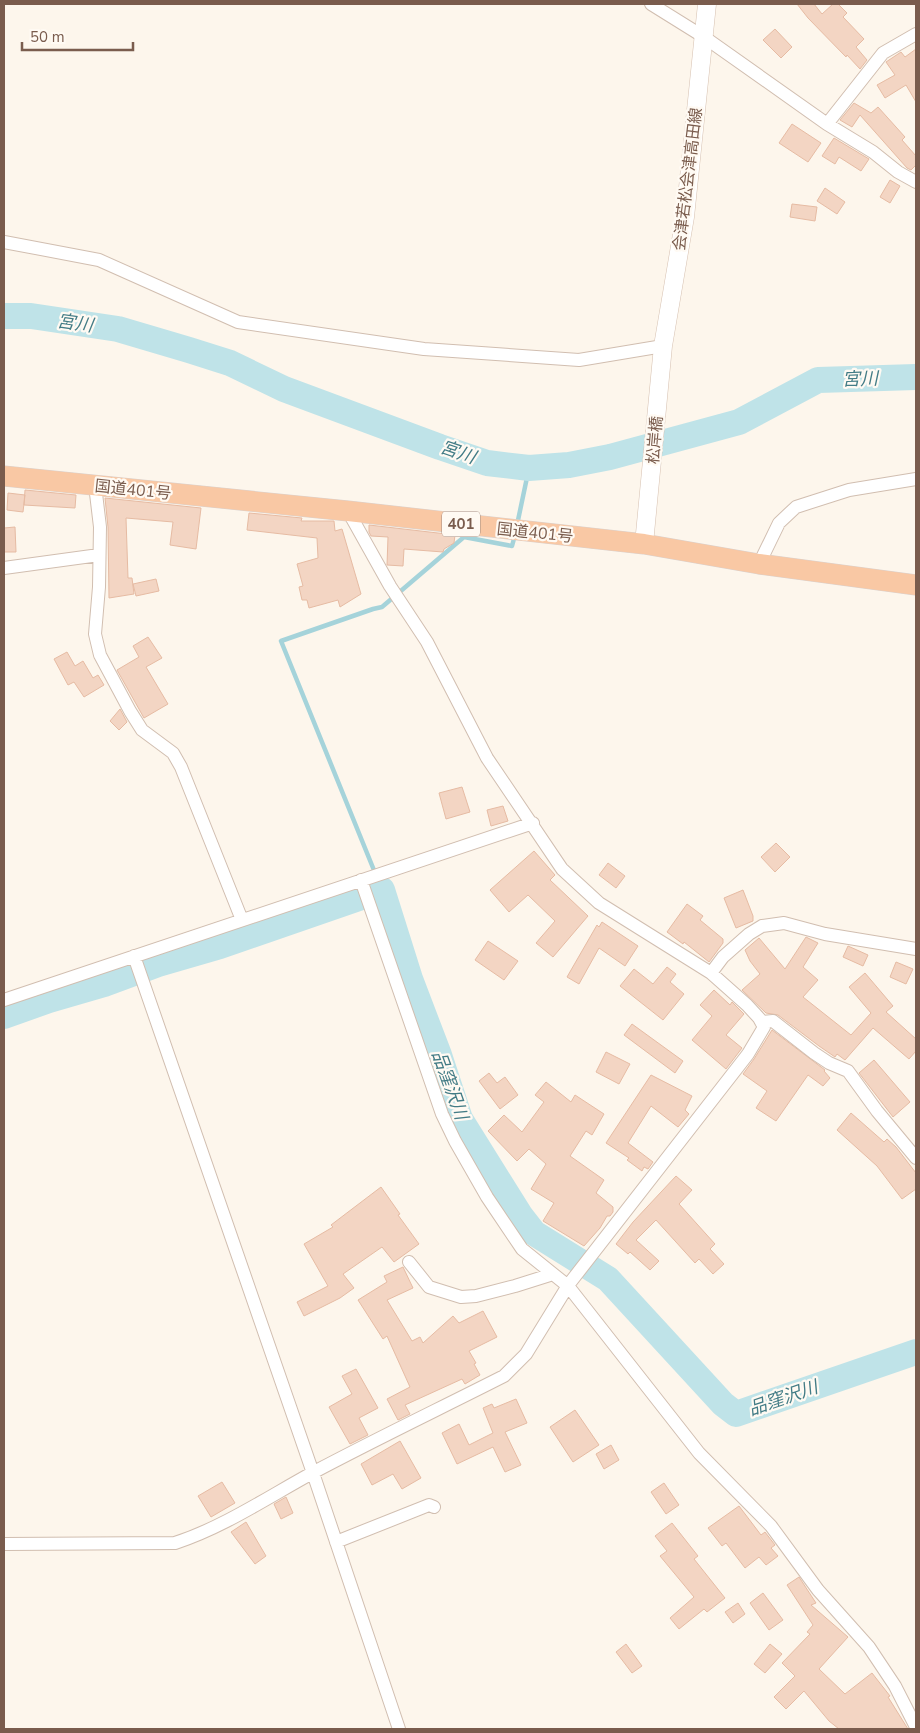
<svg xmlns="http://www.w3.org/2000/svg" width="920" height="1733" font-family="'Nunito Sans','Noto Sans JP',sans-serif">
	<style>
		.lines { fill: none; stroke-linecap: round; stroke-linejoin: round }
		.stream { stroke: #a5d3da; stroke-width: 4.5 }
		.river { stroke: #bfe3e8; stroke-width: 26 }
		.building { fill: #f3d5c3; stroke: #e6bba3 }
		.minor-casing { stroke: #d1beb0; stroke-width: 14 }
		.secondary-casing { stroke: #d6c0b0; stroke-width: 19 }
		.trunk-casing { stroke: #dad1cd; stroke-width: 21 }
		.minor { stroke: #fff; stroke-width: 12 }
		.secondary { stroke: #fff; stroke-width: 18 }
		.trunk { stroke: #f9c8a4; stroke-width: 20 }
		.labels { text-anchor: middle; stroke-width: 4.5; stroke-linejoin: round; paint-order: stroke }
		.shield { fill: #fffaf3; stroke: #a28b7f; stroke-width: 1 }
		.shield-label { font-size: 15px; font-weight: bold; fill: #7a5c4d }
		.street-label { font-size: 16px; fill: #7a5c4d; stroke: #fffaf3 }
		.water-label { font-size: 18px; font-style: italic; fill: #437c86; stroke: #fffaf3 }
	</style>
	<rect width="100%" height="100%" fill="#fdf6ec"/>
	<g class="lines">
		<path class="stream" d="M 517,525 L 529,468
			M 382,890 L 281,641 L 373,609 L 382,607 L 464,537 L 512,546 L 515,535"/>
		<path class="river" d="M 4,316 L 31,316 L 118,329 L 189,350 L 230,363 L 284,389 L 440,447 L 487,463 L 529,468 L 569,465 L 610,457 L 739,422 L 818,380 L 916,377
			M 4,1016 L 49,1000 L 104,984 L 158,964 L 220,946 L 382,890 L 410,979 L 439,1055 L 460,1119 L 520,1215 L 534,1233 L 608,1279 L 723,1404 L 736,1414 L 916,1352"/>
	</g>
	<path class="building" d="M 797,4 L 814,4 L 822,14 L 833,4 L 838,4 L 847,13 L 843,17 L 864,39 L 856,47 L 867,60 L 860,69 L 847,55 L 846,57 L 808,18 Z
		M 775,29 L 792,47 L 781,58 L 763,40 Z
		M 916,49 L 916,102 L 906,85 L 885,98 L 877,85 L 895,75 L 886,62 L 901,52 L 905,57 Z
		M 854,103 L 871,113 L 878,107 L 905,137 L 902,140 L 916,156 L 916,165 L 911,170 L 907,168 L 860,115 L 852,127 L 840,120 Z
		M 792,124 L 821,143 L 808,162 L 779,143 Z
		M 834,138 L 869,159 L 861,171 L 839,157 L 835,164 L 822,156 Z
		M 890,180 L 900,186 L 890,203 L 880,197 Z
		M 825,188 L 845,202 L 837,214 L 817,201 Z
		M 792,204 L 817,207 L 815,221 L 790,217 Z
		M 25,490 L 76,495 L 75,508 L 24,505 Z
		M 8,493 L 25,495 L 23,512 L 7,510 Z
		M 105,498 L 201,508 L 196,549 L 170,545 L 173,522 L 126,518 L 128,578 L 132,578 L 134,594 L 109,598 L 108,527 Z
		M 249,513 L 302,518 L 301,521 L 334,521 L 335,531 L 342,529 L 361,594 L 340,607 L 338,600 L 309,608 L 307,600 L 302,600 L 299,587 L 303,586 L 297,564 L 318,558 L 317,538 L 247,530 Z
		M 369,525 L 455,535 L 454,543 L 444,549 L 443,552 L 404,549 L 403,566 L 387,565 L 388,537 L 371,536 L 369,532 Z
		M 15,527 L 16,552 L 4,552 L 4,528 Z
		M 156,579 L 159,591 L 136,596 L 133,584 Z
		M 148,637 L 162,658 L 146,667 L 168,704 L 144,718 L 117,670 L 139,657 L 133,646 Z
		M 67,652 L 75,666 L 83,661 L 93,678 L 98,675 L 104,685 L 84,697 L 74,682 L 68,685 L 54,659 Z
		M 120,709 L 127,722 L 119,730 L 110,721 Z
		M 462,787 L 470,812 L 446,819 L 439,793 Z
		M 503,806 L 508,821 L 491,826 L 487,810 Z
		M 776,843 L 790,857 L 775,872 L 761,857 Z
		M 534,851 L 555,875 L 550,880 L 588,916 L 553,957 L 536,943 L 555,921 L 528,895 L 509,912 L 490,890 Z
		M 608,863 L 625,876 L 616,888 L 599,875 Z
		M 743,890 L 753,916 L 753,921 L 736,928 L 724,898 Z
		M 687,904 L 703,916 L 700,920 L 723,939 L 723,943 L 709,962 L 684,942 L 683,944 L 667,932 Z
		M 602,922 L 638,946 L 625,966 L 599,948 L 579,984 L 567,977 L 597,925 L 599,927 Z
		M 806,937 L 818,943 L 803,967 L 818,980 L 803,997 L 851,1035 L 871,1013 L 849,987 L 865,973 L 893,1006 L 886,1012 L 916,1039 L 916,1051 L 909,1059 L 873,1028 L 845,1060 L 837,1054 L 835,1057 L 819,1046 L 778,1015 L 766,1013 L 742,990 L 760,974 L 750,961 L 745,950 L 759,938 L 785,969 Z
		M 488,941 L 518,961 L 504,980 L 475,960 Z
		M 848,946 L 868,955 L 863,966 L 843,957 Z
		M 896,962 L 913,969 L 906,984 L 890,977 Z
		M 667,967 L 676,974 L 670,982 L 684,994 L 663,1020 L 620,986 L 634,969 L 653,984 Z
		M 714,990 L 730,1005 L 732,1002 L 744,1014 L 726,1035 L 742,1048 L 726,1069 L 692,1040 L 712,1016 L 700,1005 Z
		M 632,1024 L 683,1061 L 675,1073 L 624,1035 Z
		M 772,1030 L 825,1070 L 824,1071 L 830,1078 L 823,1086 L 808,1075 L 776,1121 L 756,1108 L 767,1091 L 743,1074 L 754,1059 Z
		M 606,1052 L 630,1064 L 619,1084 L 596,1072 Z
		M 874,1060 L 910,1102 L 893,1117 L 859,1073 Z
		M 489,1073 L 497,1083 L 505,1077 L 518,1095 L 500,1109 L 479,1081 Z
		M 651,1075 L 692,1096 L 685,1110 L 689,1114 L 678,1127 L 651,1106 L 628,1143 L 653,1162 L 648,1169 L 644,1167 L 642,1171 L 627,1160 L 629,1158 L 606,1143 Z
		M 546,1082 L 571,1102 L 575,1095 L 604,1114 L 592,1135 L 586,1131 L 570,1156 L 604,1180 L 596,1193 L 613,1207 L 613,1212 L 610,1216 L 607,1216 L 600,1228 L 584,1246 L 543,1221 L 554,1203 L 531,1189 L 546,1164 L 529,1149 L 517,1161 L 488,1131 L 504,1115 L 522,1132 L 544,1102 L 535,1095 Z
		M 851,1113 L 884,1142 L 887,1139 L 896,1147 L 916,1173 L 916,1189 L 902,1199 L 877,1166 L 837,1130 Z
		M 676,1176 L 692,1190 L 679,1204 L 715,1244 L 710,1249 L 724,1264 L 713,1274 L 699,1259 L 695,1263 L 656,1220 L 636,1240 L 659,1261 L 650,1270 L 630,1252 L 628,1254 L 616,1244 L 633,1222 Z
		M 381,1187 L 400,1214 L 398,1215 L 419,1244 L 394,1262 L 382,1247 L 343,1274 L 354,1288 L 340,1298 L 304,1316 L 297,1302 L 328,1286 L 304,1244 L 333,1227 L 331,1225 Z
		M 403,1267 L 413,1288 L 387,1300 L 412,1341 L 420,1337 L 423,1343 L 453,1316 L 459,1323 L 483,1311 L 497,1337 L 469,1351 L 476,1363 L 474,1364 L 480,1375 L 465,1384 L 462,1379 L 405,1405 L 410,1414 L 398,1420 L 387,1399 L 410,1387 L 387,1336 L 383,1339 L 358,1300 L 387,1282 L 384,1276 Z
		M 356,1369 L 378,1408 L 359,1418 L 368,1435 L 350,1444 L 329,1407 L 352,1394 L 342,1376 Z
		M 516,1399 L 527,1423 L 505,1432 L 521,1465 L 505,1472 L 493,1447 L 457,1464 L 442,1433 L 459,1424 L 469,1445 L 493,1433 L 483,1408 L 492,1404 L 494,1408 Z
		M 575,1410 L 599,1445 L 573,1462 L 550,1427 Z
		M 400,1441 L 421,1478 L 402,1489 L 393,1474 L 372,1485 L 361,1464 Z
		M 611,1445 L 619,1460 L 604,1469 L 596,1454 Z
		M 222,1482 L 235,1503 L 211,1517 L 198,1496 Z
		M 664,1483 L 679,1505 L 666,1514 L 651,1492 Z
		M 286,1497 L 293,1513 L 281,1519 L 274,1504 Z
		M 739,1506 L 761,1535 L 765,1532 L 775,1545 L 771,1548 L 778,1556 L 766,1565 L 759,1557 L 745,1568 L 726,1543 L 722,1546 L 708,1528 Z
		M 246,1522 L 266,1556 L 255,1564 L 231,1532 Z
		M 672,1523 L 698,1556 L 694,1559 L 725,1598 L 707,1612 L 704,1609 L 679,1629 L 670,1618 L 694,1597 L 660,1556 L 667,1551 L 655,1536 Z
		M 799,1577 L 816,1603 L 811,1605 L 848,1637 L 819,1669 L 845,1694 L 872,1673 L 890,1696 L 888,1697 L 908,1729 L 839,1729 L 829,1721 L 804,1691 L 786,1709 L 774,1697 L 795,1676 L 782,1663 L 810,1634 L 807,1632 L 813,1625 L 787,1585 Z
		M 763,1593 L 783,1620 L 769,1630 L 750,1603 Z
		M 738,1603 L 745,1614 L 733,1623 L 725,1612 Z
		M 626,1644 L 642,1666 L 632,1673 L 616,1652 Z
		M 770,1644 L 782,1654 L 765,1673 L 754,1664 Z"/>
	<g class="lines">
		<g class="minor-casing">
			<path id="minor" d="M 651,4 L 704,37 L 827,124 L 873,152 L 898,172 L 916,182
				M 827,124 L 883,53 L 916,34
				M 4,242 L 99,260 L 238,322 L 424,349 L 579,360 L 663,346
				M 95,485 L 100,527 L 99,587 L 95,634 L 100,655 L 130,711 L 142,730 L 173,753 L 181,767 L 242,920
				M 759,564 L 779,523 L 796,507 L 849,490 L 916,479
				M 4,568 L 99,555
				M 361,880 L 442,1114 L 455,1141 L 487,1197 L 522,1249 L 568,1286 L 699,1453 L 771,1526 L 818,1590 L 869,1647 L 895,1686 L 916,1727
				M 134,956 L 313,1473 L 399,1729
				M 711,973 L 723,957 L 749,934 L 762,926 L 784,923 L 825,934 L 916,949
				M 4,1000 L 533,823
				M 761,1022 L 773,1021 L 814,1053 L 829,1063 L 848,1071 L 877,1111 L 916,1158
				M 409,1262 L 429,1287 L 461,1297 L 476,1296 L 515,1286 L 553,1274
				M 336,1542 L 429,1505 L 434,1507
				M 4,1544 L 175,1543 C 224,1527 268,1497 314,1472 C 376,1439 441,1408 504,1376 L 526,1354 L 569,1284 L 748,1054 L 764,1027 L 759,1018 L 747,1005 L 711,973 L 599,903 L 562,869 L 487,758 L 427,642 L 390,586 L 348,511"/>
		</g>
		<g class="secondary-casing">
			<path id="secondary" d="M 644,544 L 663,346 L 685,217 L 707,4"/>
		</g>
		<g class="trunk-casing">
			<path id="trunk" d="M 4,476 L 348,511 L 644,544 L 759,564 L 916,585"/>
		</g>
		<use href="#minor" class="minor"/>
		<use href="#secondary" class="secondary"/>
		<use href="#trunk" class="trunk"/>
	</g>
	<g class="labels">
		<rect class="shield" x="442" y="511.5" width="38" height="25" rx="4"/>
		<g class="shield-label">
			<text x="461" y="529">401</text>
		</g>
		<g class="street-label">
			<text transform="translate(687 179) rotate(-83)" y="6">会津若松会津高田線</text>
			<text transform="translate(654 440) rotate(-85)" y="6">松岸橋</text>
			<text transform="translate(133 489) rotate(6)" y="6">国道401号</text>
			<text transform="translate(535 532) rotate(6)" y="6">国道401号</text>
		</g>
		<g class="water-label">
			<text transform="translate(75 323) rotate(8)" y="6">宮川</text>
			<text transform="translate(860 379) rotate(-2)" y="6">宮川</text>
			<text transform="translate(458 452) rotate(19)" y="6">宮川</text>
			<text transform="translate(450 1085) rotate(70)" y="6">品窪沢川</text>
			<text transform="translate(783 1398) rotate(-19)" y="6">品窪沢川</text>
		</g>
	</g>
	<rect width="920" height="1733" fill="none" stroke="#7a5c4d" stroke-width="10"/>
	<path d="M22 42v8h111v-8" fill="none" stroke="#7a5c4d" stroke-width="2.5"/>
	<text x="30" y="42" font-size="15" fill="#7a5c4d" stroke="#fffaf3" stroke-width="4" paint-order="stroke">50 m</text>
</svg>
